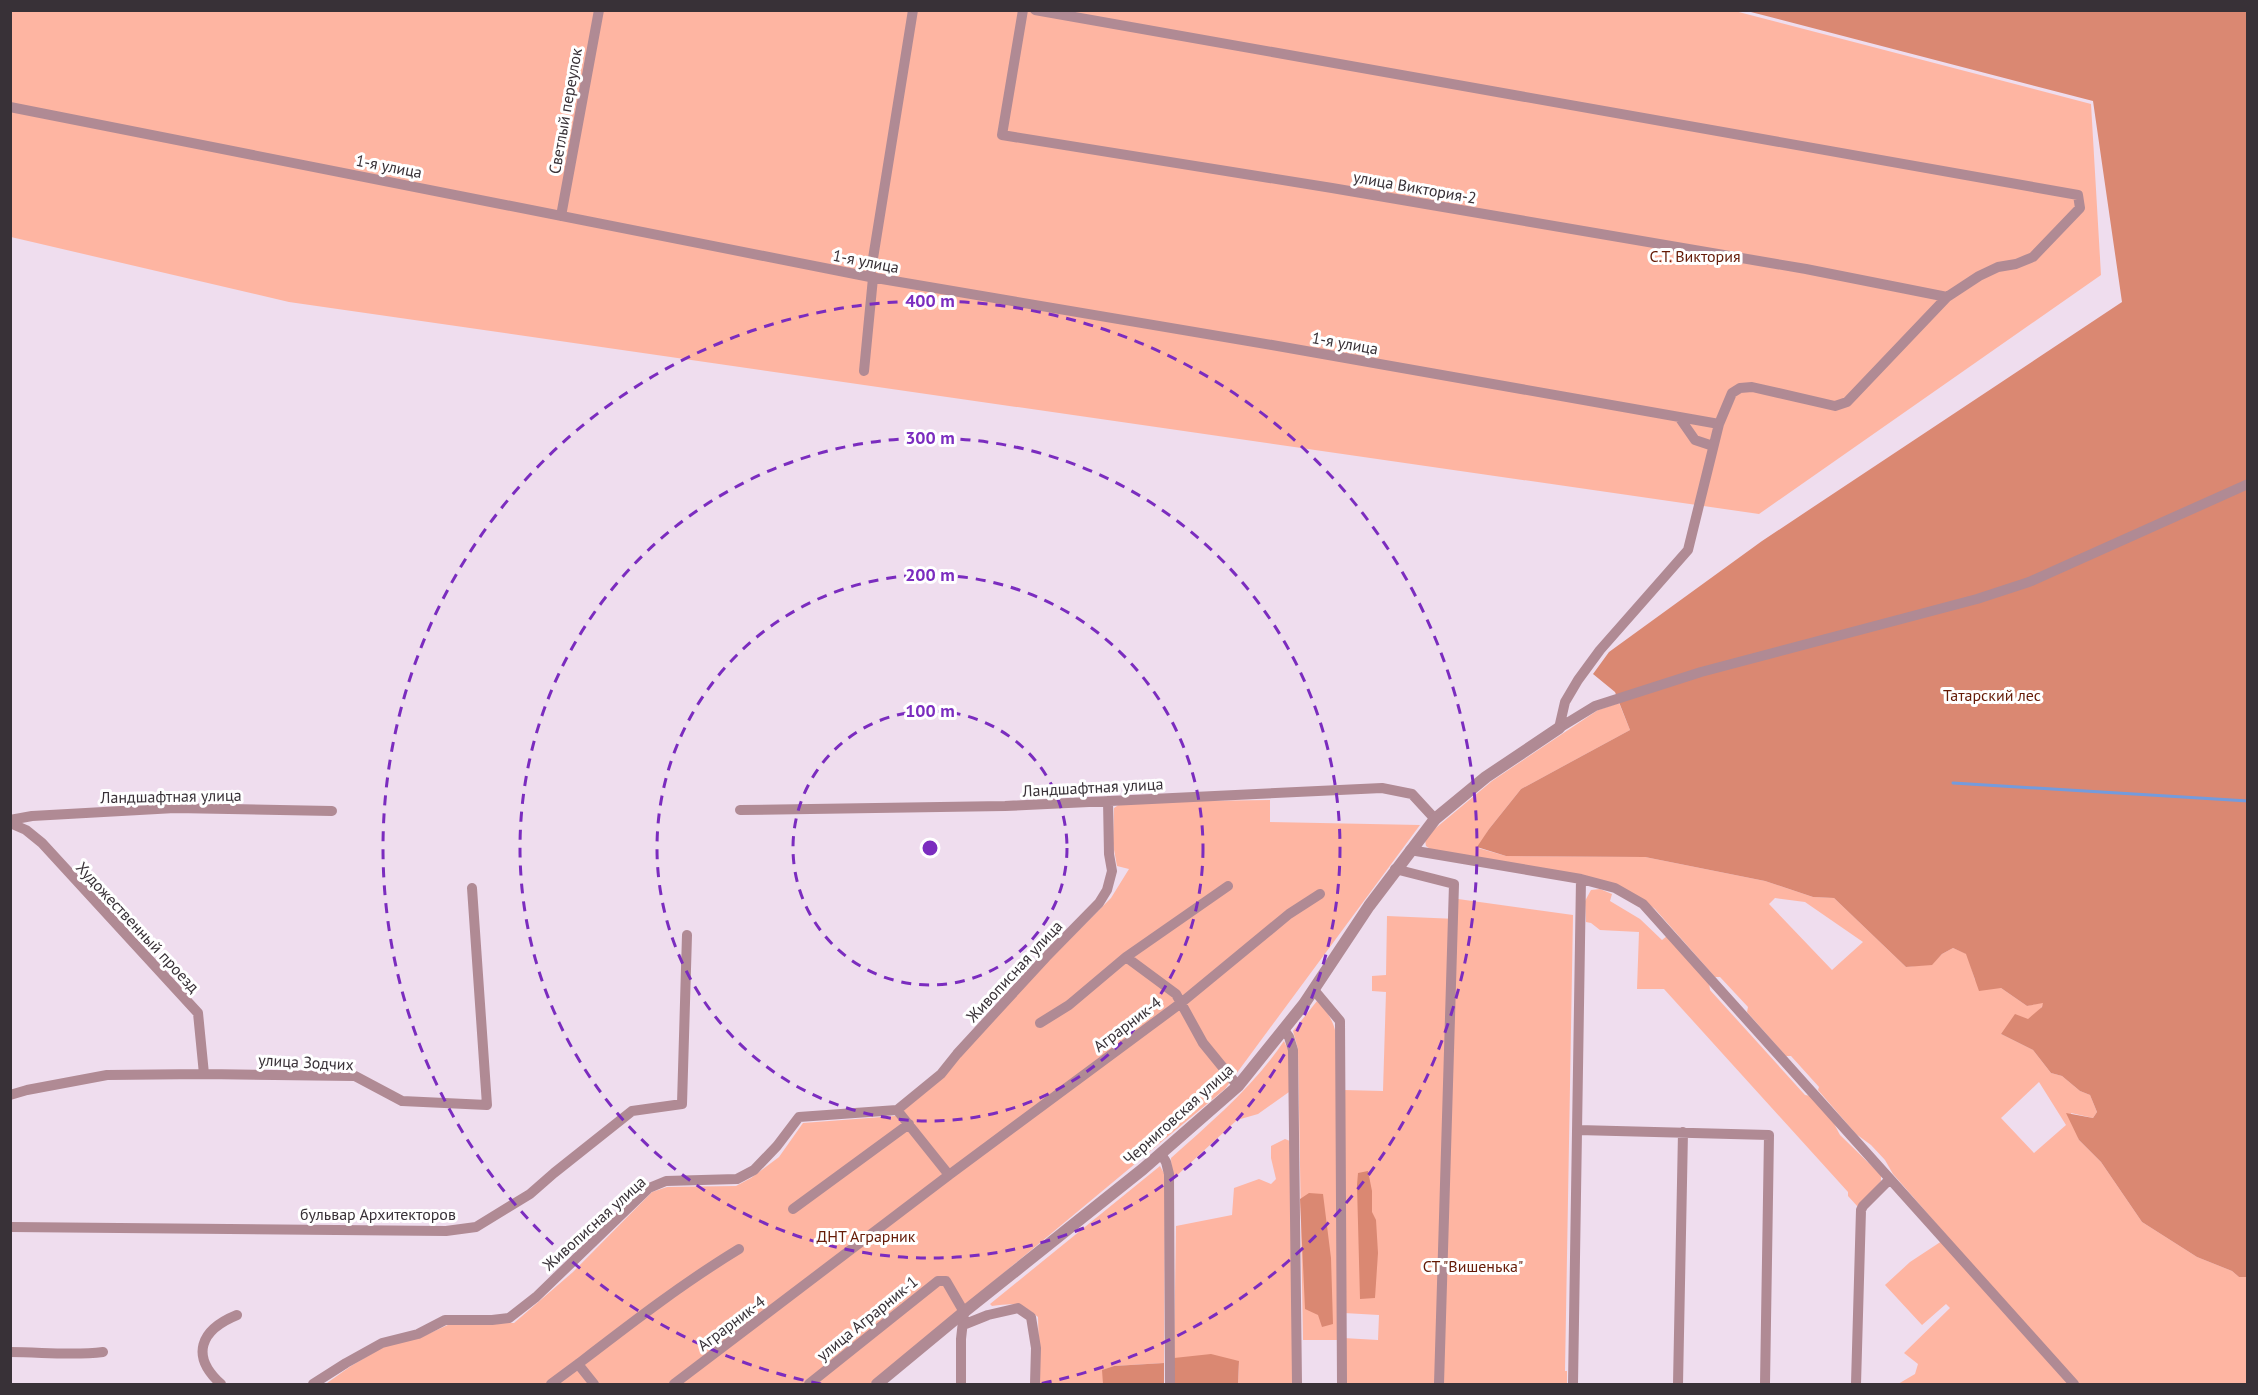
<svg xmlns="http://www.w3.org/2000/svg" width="2258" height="1395" font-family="'PT Sans',sans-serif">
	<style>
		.green { fill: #feb5a2; fill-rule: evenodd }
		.forest { fill: #da8872 }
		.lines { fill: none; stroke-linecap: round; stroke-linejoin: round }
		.stream { stroke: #749bdc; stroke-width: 3 }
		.minor { stroke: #b08a94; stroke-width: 10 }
		.tertiary { stroke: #b08a94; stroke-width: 12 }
		.ring { fill: none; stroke: #7b2cbf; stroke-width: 3; stroke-dasharray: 10 8 }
		.labels { text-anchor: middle; stroke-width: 6; stroke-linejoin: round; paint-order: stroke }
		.street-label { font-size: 16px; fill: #383137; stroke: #fff }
		.park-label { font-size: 16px; fill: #651b07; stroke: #fff }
		.centre { fill: #7b2cbf; stroke: #fff; stroke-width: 3 }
		.ring-label { font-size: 18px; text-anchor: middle; font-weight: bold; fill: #7b2cbf; stroke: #fff; stroke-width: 6; stroke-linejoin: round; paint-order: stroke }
	</style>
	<rect width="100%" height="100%" fill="#efddee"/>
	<path class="green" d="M 1731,10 L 2091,104 L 2101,275 L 1759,514 L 289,302 L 11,237 L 11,11 Z
		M 1619,703 L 1630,730 L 1521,789 L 1489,829 L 1478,848 L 1506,856 L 1645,857 L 1765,881 L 1813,897 L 1834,898 L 1906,967 L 1932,964 L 1942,954 L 1953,948 L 1967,954 L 1975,980 L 2001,988 L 2027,1006 L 2044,1002 C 2039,1018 2015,1026 2001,1034 L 2033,1050 L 2051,1073 L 2062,1076 L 2080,1091 L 2090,1095 L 2097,1112 L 2093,1118 L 2071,1113 L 2079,1140 L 2101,1162 L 2142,1222 L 2197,1257 L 2232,1271 L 2239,1277 L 2247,1277 L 2247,1384 L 1898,1384 L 1915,1374 L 1918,1364 L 1904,1353 L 1950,1308 L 1946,1304 L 1922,1325 L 1885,1285 L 1910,1262 L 1948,1237 L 1893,1174 L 1885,1160 L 1871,1145 L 1856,1134 L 1818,1090 L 1819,1087 L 1791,1056 L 1786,1056 L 1747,1012 L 1748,1007 L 1720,977 L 1715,977 L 1655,909 L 1636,895 L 1430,849 L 1426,846 L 1425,840 L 1431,832 L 1492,781 L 1598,710 ZM 1775,898 L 1805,902 L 1863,942 L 1832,970 L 1769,904 ZM 2039,1082 L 2066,1125 L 2034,1153 L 2001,1118 Z
		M 1270,800 L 1270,822 L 1420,825 L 1225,1089 L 870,1384 L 327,1383 L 351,1366 L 388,1344 L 419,1338 L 450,1324 L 514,1323 L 573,1272 L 652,1192 L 667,1187 L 736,1186 L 751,1178 L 779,1157 L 803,1123 L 895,1116 L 952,1066 L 1021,988 L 1111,898 L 1129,869 L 1117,866 L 1113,844 L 1114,808 L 1123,802 Z
		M 1600,889 L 1612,894 L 1610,901 L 1640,919 L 1662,940 L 1667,936 L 1709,983 L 1710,990 L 1805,1095 L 1811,1096 L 1831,1118 L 1840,1135 L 1881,1175 L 1881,1181 L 1858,1207 L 1848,1196 L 1848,1192 L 1664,989 L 1637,989 L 1639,932 L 1600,930 L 1591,923 L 1586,922 L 1585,901 L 1591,890 Z
		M 1458,899 L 1573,915 L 1565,1371 L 1567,1371 L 1567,1384 L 1343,1384 L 1343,1338 L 1378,1340 L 1379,1315 L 1344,1313 L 1343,1090 L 1383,1091 L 1386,992 L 1372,991 L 1372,976 L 1386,975 L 1387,916 L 1457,919 Z
		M 1317,1001 C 1329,1013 1334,1022 1337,1039 L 1338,1340 L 1303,1340 L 1298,1049 L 1293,1031 Z
		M 1284,1041 L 1289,1052 L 1289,1092 L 1258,1114 L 1237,1120 L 1172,1180 L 1171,1158 C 1211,1122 1254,1086 1284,1041 Z
		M 1285,1139 L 1290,1141 L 1294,1384 L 1238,1384 L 1239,1361 L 1174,1358 L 1176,1226 L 1232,1215 L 1234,1188 L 1259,1179 L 1271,1184 L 1276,1179 L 1271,1158 L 1271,1146 Z
		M 1160,1166 L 1165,1175 L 1164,1363 L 1114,1366 L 1103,1370 L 1103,1384 L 1040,1384 L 1038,1317 C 1020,1302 1015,1303 992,1306 L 990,1304 Z"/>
	<path class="forest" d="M 1747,11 L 2247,11 L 2247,1277 L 2239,1277 L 2232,1271 L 2197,1257 L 2142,1222 L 2101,1162 L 2079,1140 L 2066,1113 L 2093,1118 L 2097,1112 L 2090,1095 L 2080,1091 L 2062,1076 L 2051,1073 L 2033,1050 L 2001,1034 L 2015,1014 L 2028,1019 L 2042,1007 L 2043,1003 L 2027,1006 L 2001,988 L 1979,991 L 1966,954 L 1953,948 L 1942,954 L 1932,965 L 1906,967 L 1834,898 L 1813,897 L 1765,881 L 1645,857 L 1506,856 L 1477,847 L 1489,829 L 1521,789 L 1630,730 L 1615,692 L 1593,674 L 1609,652 L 1762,541 L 2122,302 L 2093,101 Z
		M 1368,1171 L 1372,1191 L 1372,1212 L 1376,1220 L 1378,1253 L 1375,1298 L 1360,1299 L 1357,1185 L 1358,1173 Z
		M 1309,1193 L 1323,1194 L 1331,1258 L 1333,1324 L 1322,1327 L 1318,1315 L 1305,1309 L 1300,1199 Z
		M 1211,1354 L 1239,1361 L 1238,1384 L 1174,1384 L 1174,1358 Z
		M 1164,1363 L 1164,1384 L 1103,1384 L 1102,1370 L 1114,1366 Z"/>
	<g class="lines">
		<path class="stream" d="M 1953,783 L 2248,801"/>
		<path class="minor" d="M 1023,10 L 1002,135 L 1332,188 L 1806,269 L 1947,297
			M 1035,10 L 2078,195 L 2080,208 L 2033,257 L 2016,264 L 1998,267 L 1979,276 L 1947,297 L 1847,402 L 1835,406 L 1752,387 L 1740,388 L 1732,393 L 1719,424 L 1688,550 L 1600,650 L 1578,680 L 1565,702 L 1559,728
			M 10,107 L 870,277 L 1272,345 L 1719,424
			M 561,216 L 599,10
			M 870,277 L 913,10
			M 864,371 L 873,278
			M 1679,417 L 1695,440 L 1713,446
			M 1559,728 L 1595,706 L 1701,672 L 1977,599 L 2029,582 L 2248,484
			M 740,810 L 1005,806 L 1382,788 L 1412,794 L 1435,819
			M 10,820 L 32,816 L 175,808 L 332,811
			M 10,823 L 26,830 L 42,843 L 198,1013 L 204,1074
			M 1410,850 L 1581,879 L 1615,888 L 1643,904 L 2074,1384
			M 1395,869 L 1454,884 L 1439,1384
			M 1126,957 L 1176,994 L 1203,1043 L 1238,1086
			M 1314,990 L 1340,1021 L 1342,1384
			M 1040,1023 L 1069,1005 L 1126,957 L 1228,886
			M 1284,1030 L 1289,1037 L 1293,1050 L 1297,1384
			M 10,1095 L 27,1090 L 107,1075 L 204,1074 L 355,1076 L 402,1101 L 487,1105 L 472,888
			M 1578,1130 L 1769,1135 L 1765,1384
			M 1161,1154 L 1166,1162 L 1169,1174 L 1170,1384
			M 949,1175 L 1181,1003 L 1289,914 L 1320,894
			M 793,1209 L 909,1124
			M 10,1227 L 446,1231 L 476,1227 L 530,1194 L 554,1173 L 632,1111 L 682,1104 L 687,935
			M 963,1325 L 988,1315 L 1018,1308 L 1031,1317 L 1036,1348 L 1035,1384
			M 10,1352 C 42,1352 72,1356 103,1352
			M 578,1364 C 630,1324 683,1283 739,1249
			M 221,1384 C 190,1356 200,1330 237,1315
			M 313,1384 L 346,1363 L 382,1343 L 418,1334 L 445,1320 L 492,1320 L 509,1318 L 536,1297 L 649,1188 L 666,1181 L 737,1179 L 754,1170 L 777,1146 L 799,1117 L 897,1110 L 941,1074 L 957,1054 L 1046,957 L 1099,903 L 1107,890 L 1112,871 L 1109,854 L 1108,801
			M 551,1384 L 578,1364 L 594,1384
			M 674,1384 L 949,1175 L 897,1110
			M 809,1384 L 938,1281 L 946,1281 L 964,1312 L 961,1339 L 961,1384
			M 1573,1384 L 1581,879
			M 1678,1384 L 1683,1132
			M 1856,1384 L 1861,1210 L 1863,1206 L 1890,1179"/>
		<path class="tertiary" d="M 877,1384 L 964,1312 L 1143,1169 L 1238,1086 L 1304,1004 L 1369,906 L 1435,819 L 1486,777 L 1559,728"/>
	</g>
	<g class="ring">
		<circle cx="930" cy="848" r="137"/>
		<circle cx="930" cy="848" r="273"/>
		<circle cx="930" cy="848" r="410"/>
		<path d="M821 1384A547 547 0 1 1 1039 1384"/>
	</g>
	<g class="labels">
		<g class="street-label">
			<text transform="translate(565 111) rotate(-80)" y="6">Светлый переулок</text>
			<text transform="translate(389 166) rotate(11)" y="6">1-я улица</text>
			<text transform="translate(1415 187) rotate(10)" y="6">улица Виктория-2</text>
			<text transform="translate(866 261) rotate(11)" y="6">1-я улица</text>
			<text transform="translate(1345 343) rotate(10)" y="6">1-я улица</text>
			<text transform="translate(1093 787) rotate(-3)" y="6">Ландшафтная улица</text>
			<text transform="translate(171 796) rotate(-1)" y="6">Ландшафтная улица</text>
			<text transform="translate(138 927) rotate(47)" y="6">Художественный проезд</text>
			<text transform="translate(1014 971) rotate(-47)" y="6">Живописная улица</text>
			<text transform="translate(1127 1024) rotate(-37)" y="6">Аграрник-4</text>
			<text transform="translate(306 1062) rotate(3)" y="6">улица Зодчих</text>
			<text transform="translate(1178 1114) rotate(-42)" y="6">Черниговская улица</text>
			<text x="378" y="1220">бульвар Архитекторов</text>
			<text transform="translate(594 1223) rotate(-42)" y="6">Живописная улица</text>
			<text transform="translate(867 1318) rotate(-39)" y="6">улица Аграрник-1</text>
			<text transform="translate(731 1323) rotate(-37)" y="6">Аграрник-4</text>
		</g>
		<g class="park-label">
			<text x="1695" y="262">С.Т. Виктория</text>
			<text x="1992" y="701">Татарский лес</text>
			<text x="866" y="1242">ДНТ Аграрник</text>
			<text x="1473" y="1272">СТ "Вишенька"</text>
		</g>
	</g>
	<circle cx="930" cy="848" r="9" class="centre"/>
	<g class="ring-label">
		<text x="930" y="307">400 m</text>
		<text x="930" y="444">300 m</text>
		<text x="930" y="581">200 m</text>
		<text x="930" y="717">100 m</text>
	</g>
	<rect width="2258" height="1395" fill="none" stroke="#383137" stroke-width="24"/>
</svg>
